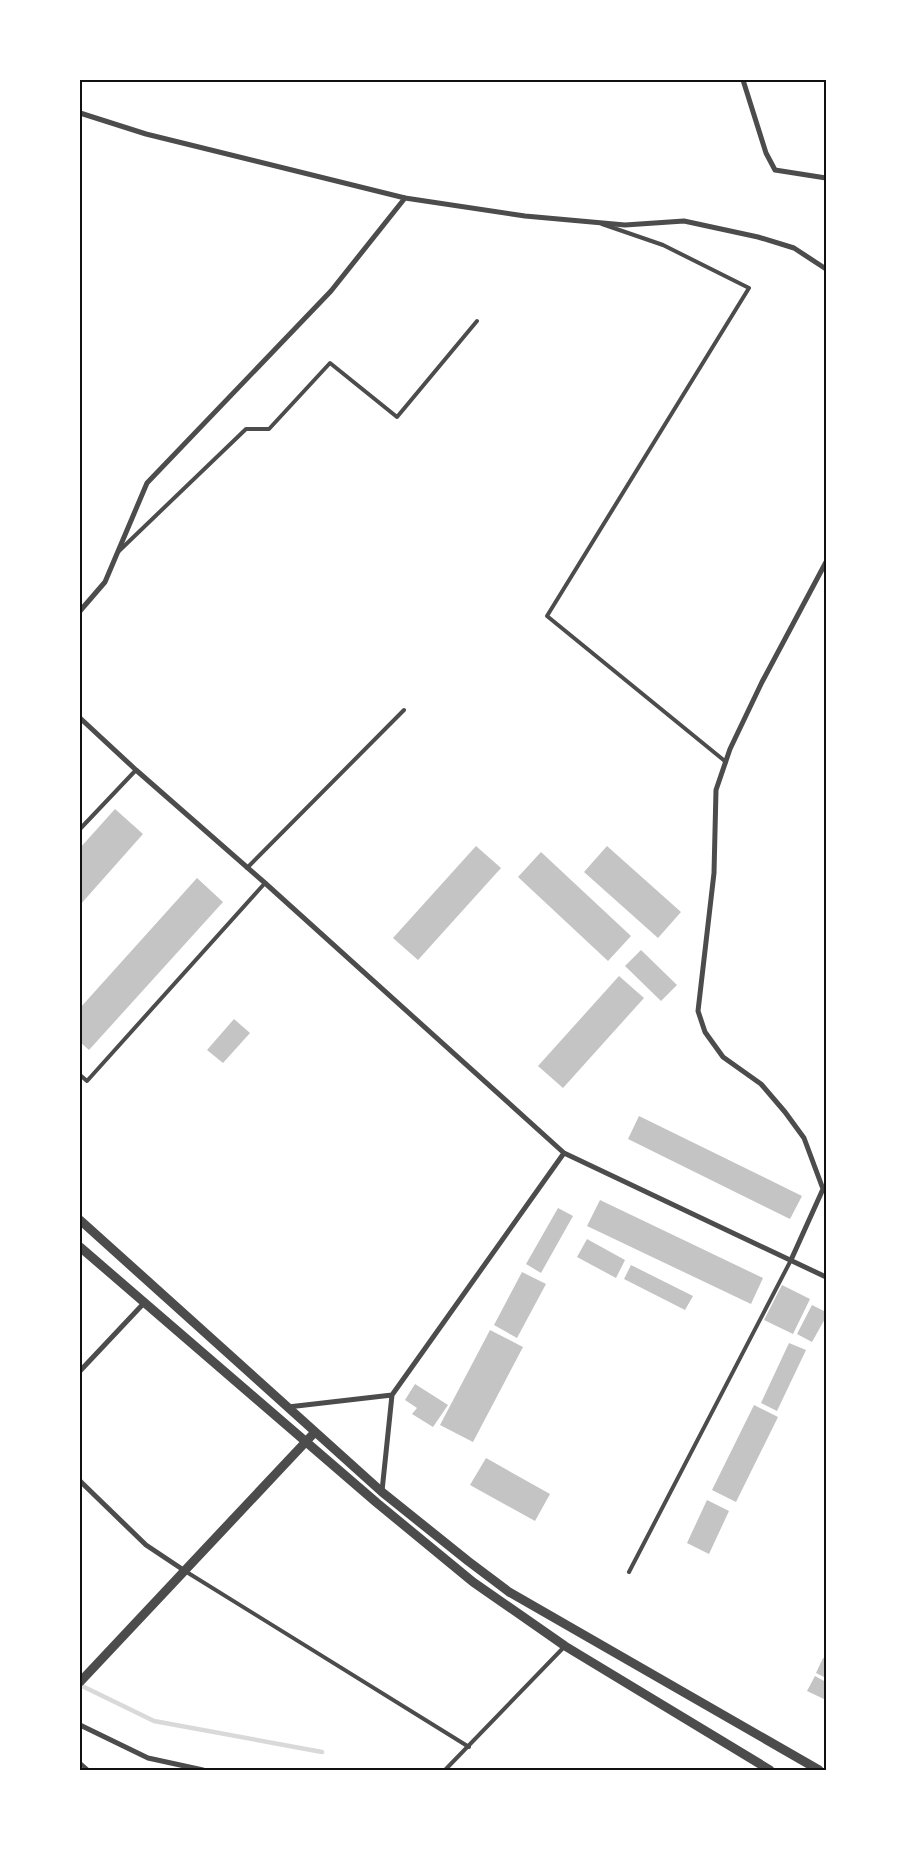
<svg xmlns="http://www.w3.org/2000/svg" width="906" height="1850" font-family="Manrope,sans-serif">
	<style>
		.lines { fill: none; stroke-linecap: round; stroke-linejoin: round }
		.stream { stroke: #d9d9d9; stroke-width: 4.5 }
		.building { fill: #c4c4c4 }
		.service { stroke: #4c4c4c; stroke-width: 4 }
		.minor { stroke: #4c4c4c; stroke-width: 5 }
		.tertiary { stroke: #4c4c4c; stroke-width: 9 }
		.neatline { fill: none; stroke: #111; stroke-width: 2 }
	</style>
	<rect width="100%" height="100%" fill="#fff"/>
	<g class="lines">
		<path class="stream" d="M 80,1685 L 154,1721 L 322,1752"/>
	</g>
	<path class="building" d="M 115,809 L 143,834 L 80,905 L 80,848 Z
		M 476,846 L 501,868 L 418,960 L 393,938 Z
		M 607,846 L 681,912 L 658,938 L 584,872 Z
		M 541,852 L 631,936 L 608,961 L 518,877 Z
		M 197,878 L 223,902 L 89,1050 L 80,1042 L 80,1008 Z
		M 641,950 L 677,985 L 661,1001 L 625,966 Z
		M 619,976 L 644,998 L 563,1088 L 538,1066 Z
		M 234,1019 L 250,1033 L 223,1063 L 207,1050 Z
		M 639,1116 L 802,1196 L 790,1219 L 628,1139 Z
		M 600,1200 L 763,1278 L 751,1304 L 587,1226 Z
		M 558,1208 L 573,1216 L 541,1273 L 526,1264 Z
		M 587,1239 L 625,1260 L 616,1278 L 577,1257 Z
		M 631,1265 L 693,1296 L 685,1310 L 624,1279 Z
		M 522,1272 L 546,1284 L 517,1338 L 494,1325 Z
		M 782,1285 L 810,1299 L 793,1334 L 764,1320 Z
		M 812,1305 L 826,1312 L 826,1317 L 812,1342 L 797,1334 Z
		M 490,1330 L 523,1347 L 473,1442 L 440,1425 Z
		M 789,1343 L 806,1350 L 777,1411 L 761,1403 Z
		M 415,1384 L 448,1405 L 433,1427 L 412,1414 L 417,1408 L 405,1400 Z
		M 754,1405 L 778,1417 L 736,1502 L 712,1490 Z
		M 486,1458 L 550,1494 L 535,1521 L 470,1485 Z
		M 707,1500 L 729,1511 L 709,1554 L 687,1543 Z
		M 823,1658 L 826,1659 L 826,1678 L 816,1673 Z
		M 815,1676 L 826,1682 L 826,1700 L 807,1691 Z"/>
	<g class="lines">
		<path class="service" d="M 602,224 L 663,245 L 749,288 L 547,616 L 726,762
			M 119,551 L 246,429 L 269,429 L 330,363 L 397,417 L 477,321
			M 80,829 L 136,770
			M 247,868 L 404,710
			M 80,1075 L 87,1081 L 265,883
			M 185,1571 L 469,1747
			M 629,1572 L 791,1260
			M 80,1763 L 88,1770
			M 445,1770 L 565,1646"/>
		<path class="minor" d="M 743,80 L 766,153 L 775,170 L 826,178
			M 80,113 L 146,134 L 405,198 L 525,216 L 625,225 L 684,221 L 758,237 L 794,248 L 826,269
			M 80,611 L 105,582 L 147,483 L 331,291 L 405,198
			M 80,718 L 136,770 L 265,883 L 564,1153 L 826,1277
			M 791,1260 L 823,1189 L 804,1138 L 785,1112 L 761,1084 L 723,1057 L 705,1032 L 698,1011 L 714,873 L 716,790 L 730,749 L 762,682 L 826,562
			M 80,1371 L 145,1302
			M 288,1407 L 392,1395
			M 80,1481 L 146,1545 L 185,1571
			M 382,1491 L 392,1395 L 564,1153
			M 80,1725 L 148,1758 L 203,1770"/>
		<path class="tertiary" d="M 80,1220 L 382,1492 L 468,1561 L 509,1592 L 819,1770
			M 80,1247 L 377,1503 L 473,1582 L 565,1646 L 770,1770
			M 80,1682 L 315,1432"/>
	</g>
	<rect width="906" height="1850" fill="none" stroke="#ffffff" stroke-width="162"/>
	<rect x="81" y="81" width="744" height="1688" class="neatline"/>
</svg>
